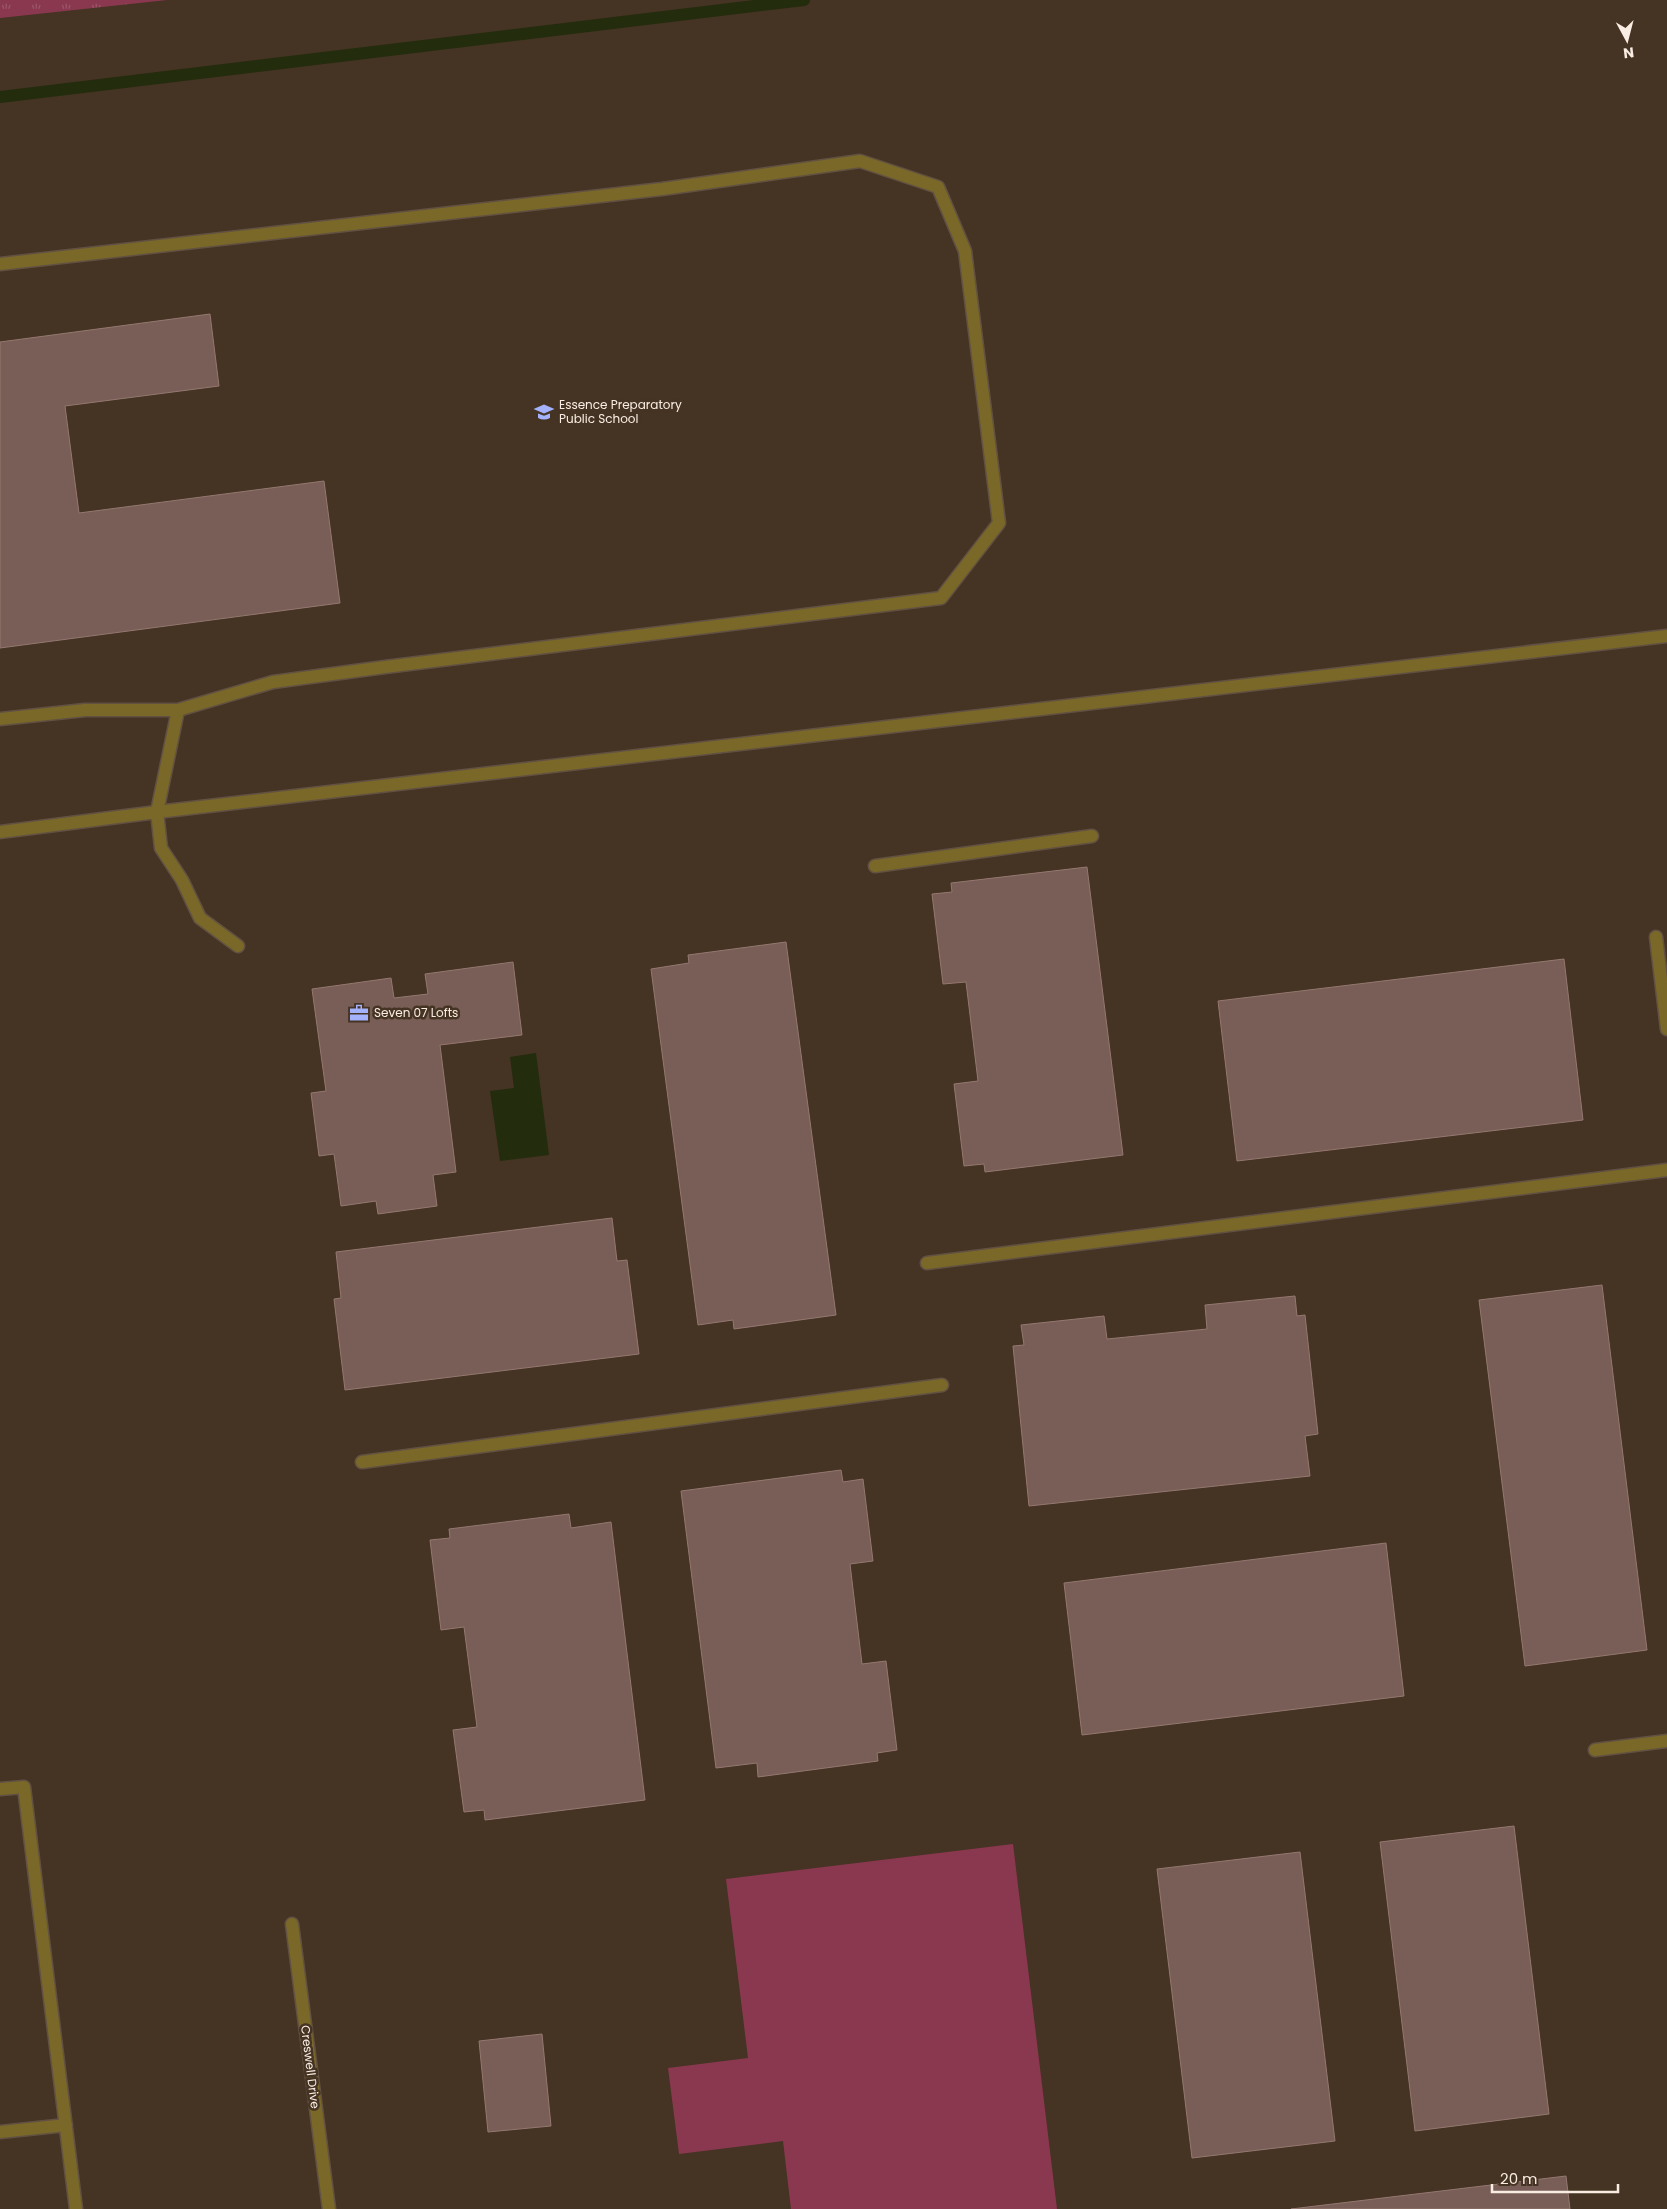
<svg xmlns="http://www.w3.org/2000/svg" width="1667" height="2209" font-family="Poppins,sans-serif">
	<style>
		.green { fill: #8a3850 }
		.park { fill: url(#park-tufts) }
		.water { fill: #232c0d }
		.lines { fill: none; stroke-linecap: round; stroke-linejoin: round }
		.stream { stroke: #232c0d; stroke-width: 12 }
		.building { fill: #785e57; stroke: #947871 }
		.service-casing { stroke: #625142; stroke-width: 15 }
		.minor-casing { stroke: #625142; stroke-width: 15 }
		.service { stroke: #796828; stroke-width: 12 }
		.minor { stroke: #796828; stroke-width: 12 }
		.labels { text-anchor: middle; stroke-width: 5; stroke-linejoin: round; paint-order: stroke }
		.poi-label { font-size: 12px; fill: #f9ede3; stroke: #453323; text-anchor: start }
		.street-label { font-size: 12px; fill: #f9ede3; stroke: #453323 }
	</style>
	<defs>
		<pattern id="park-tufts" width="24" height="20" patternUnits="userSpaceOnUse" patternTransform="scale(1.25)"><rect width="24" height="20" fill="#8a3850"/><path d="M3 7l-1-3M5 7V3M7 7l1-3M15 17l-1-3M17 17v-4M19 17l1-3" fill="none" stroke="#9b5569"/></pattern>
	</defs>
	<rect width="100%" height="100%" fill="#453323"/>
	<path class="green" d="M 1013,1844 L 1057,2209 L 791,2209 L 783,2141 L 679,2154 L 668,2068 L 748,2058 L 726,1879 Z"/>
	<path class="park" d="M 0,0 L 167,0 L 0,18 Z"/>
	<path class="water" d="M 536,1053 L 549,1155 L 500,1161 L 490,1091 L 514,1088 L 510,1057 Z"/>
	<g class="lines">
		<path class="stream" d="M 0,97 L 804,0"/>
	</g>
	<path class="building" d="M 210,314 L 219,386 L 65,406 L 79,513 L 324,481 L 340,603 L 0,648 L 0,342 Z
		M 1087,867 L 1123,1155 L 985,1172 L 984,1164 L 964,1166 L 954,1084 L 978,1081 L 966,982 L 943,984 L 932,894 L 952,892 L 951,883 Z
		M 786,942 L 836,1315 L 734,1329 L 733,1320 L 698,1325 L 651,969 L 689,963 L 688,955 Z
		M 1564,959 L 1583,1120 L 1237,1161 L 1218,1001 Z
		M 513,962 L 522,1035 L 440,1045 L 456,1172 L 433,1175 L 437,1206 L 378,1214 L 376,1201 L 341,1206 L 334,1154 L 319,1156 L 311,1093 L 326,1091 L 312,989 L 391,978 L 394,998 L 428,994 L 425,974 Z
		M 612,1218 L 617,1261 L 627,1260 L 639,1354 L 345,1390 L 334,1299 L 341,1298 L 336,1252 Z
		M 1602,1285 L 1647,1650 L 1525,1666 L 1479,1300 Z
		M 1295,1296 L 1297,1316 L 1305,1315 L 1318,1434 L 1305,1436 L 1310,1476 L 1029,1506 L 1013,1346 L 1024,1345 L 1021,1325 L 1104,1316 L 1107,1339 L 1207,1329 L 1205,1305 Z
		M 841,1470 L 843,1482 L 863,1479 L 873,1561 L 850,1564 L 862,1664 L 886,1661 L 897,1750 L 877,1753 L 878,1761 L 758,1777 L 757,1763 L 716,1768 L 681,1491 Z
		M 569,1514 L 571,1528 L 611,1522 L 645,1800 L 485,1820 L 484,1810 L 464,1812 L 453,1730 L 477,1727 L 464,1627 L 441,1630 L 430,1540 L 450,1538 L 449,1529 Z
		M 1386,1543 L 1404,1696 L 1082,1735 L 1064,1583 Z
		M 1514,1826 L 1549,2114 L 1415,2131 L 1380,1842 Z
		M 1300,1852 L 1335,2141 L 1192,2158 L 1157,1869 Z
		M 542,2034 L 551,2126 L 488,2132 L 479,2041 Z
		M 1566,2176 L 1570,2209 L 1291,2209 Z"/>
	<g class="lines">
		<g class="service-casing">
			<path id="service" d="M 0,264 L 662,189 L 860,161 L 938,187 L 965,251 L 999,523 L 941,598 L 385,667 L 273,682 L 178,710 L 85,710 L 0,719
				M 178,710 L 157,812 L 1667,636
				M 0,1789 L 24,1787 L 76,2209
				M 0,2132 L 66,2125"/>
		</g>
		<g class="minor-casing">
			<path id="minor" d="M 0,832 L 157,812 L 161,848 L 182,880 L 200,918 L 238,946
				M 875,866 L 1092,836
				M 1656,937 L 1667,1029
				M 927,1263 L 1667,1170
				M 362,1462 L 942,1385
				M 1595,1750 L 1667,1741
				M 292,1924 L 329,2209"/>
		</g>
		<use href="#service" class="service"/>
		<use href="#minor" class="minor"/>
	</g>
	<defs>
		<g id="school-bare" transform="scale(1.5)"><path d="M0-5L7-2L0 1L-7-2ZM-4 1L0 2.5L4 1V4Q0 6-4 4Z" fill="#a4b2fc" stroke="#453323" stroke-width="2.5" paint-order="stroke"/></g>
		<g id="office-bare" transform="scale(1.5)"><path d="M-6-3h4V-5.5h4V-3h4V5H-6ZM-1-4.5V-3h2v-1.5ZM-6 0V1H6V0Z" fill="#a4b2fc" stroke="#453323" stroke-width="2.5" paint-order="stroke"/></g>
	</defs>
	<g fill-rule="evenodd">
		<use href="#school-bare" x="544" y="412"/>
		<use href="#office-bare" x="359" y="1013"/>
	</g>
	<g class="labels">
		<g class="poi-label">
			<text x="559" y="409">Essence Preparatory<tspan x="559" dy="14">Public School</tspan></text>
			<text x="374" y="1017">Seven 07 Lofts</text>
		</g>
		<g class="street-label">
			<text transform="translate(310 2067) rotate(83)" y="4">Creswell Drive</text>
		</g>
	</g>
	<g transform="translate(1627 40) rotate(173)" stroke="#453323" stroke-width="4" paint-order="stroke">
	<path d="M0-4L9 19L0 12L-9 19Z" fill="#f9ede3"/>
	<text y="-8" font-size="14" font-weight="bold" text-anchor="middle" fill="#f9ede3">N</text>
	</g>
	<path d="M1492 2184v8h126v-8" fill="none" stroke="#f9ede3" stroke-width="2.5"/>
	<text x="1500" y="2184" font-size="15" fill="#f9ede3" stroke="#453323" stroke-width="4" paint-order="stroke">20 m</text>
</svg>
